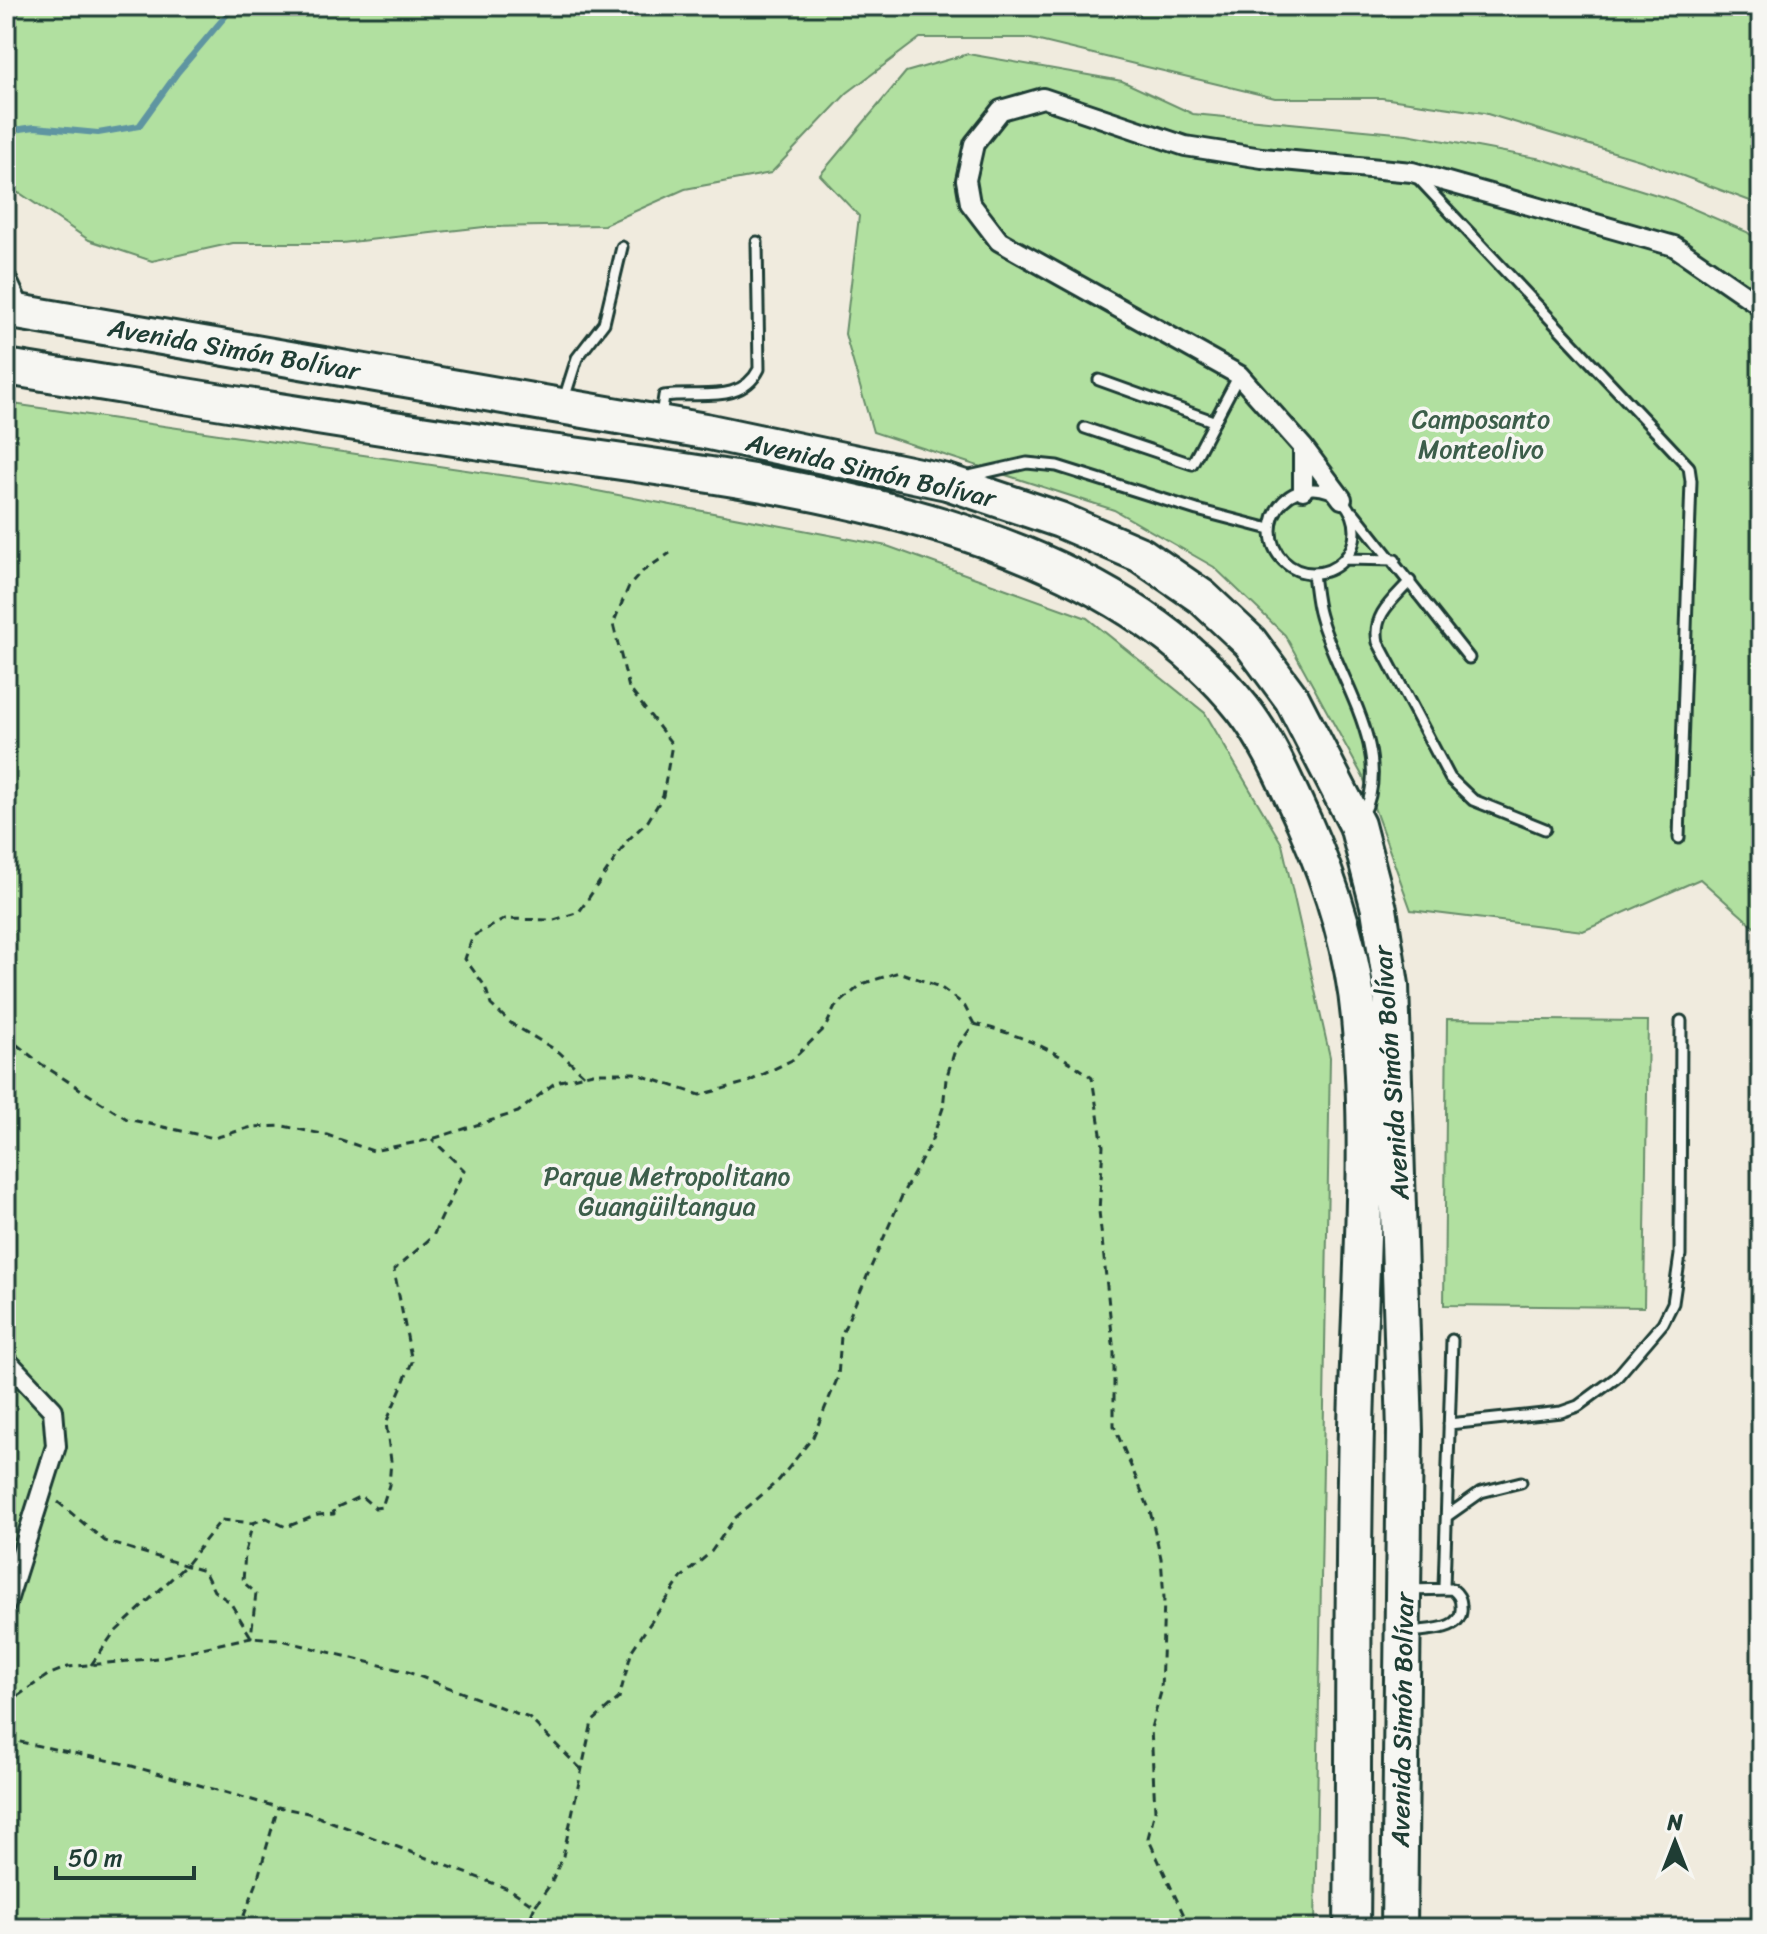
<svg xmlns="http://www.w3.org/2000/svg" width="1767" height="1934" font-family="Sriracha,sans-serif">
	<style>
		.green { fill: #b1e0a0; stroke: #688e6a; stroke-width: 2 }
		.lines { fill: none; stroke-linecap: round; stroke-linejoin: round }
		.stream { stroke: #5e95a1; stroke-width: 6 }
		.lane-casing { stroke: #1f3d34; stroke-width: 15 }
		.street-casing { stroke: #1f3d34; stroke-width: 24 }
		.highway-casing { stroke: #1f3d34; stroke-width: 40 }
		.path { stroke: #1f3d34; stroke-width: 3; stroke-dasharray: 8 6; stroke-linecap: butt }
		.lane { stroke: #f6f6f2; stroke-width: 9 }
		.street { stroke: #f6f6f2; stroke-width: 18 }
		.highway { stroke: #f6f6f2; stroke-width: 34 }
		.labels { text-anchor: middle; stroke-width: 7; stroke-linejoin: round; paint-order: stroke }
		.street-label { font-size: 26px; fill: #1f3d34; stroke: #f6f6f2 }
		.park-label { font-size: 26px; fill: #3c5e4a; stroke: #f6f6f2 }
	</style>
	<rect width="100%" height="100%" fill="#f0ebde"/>
	<filter id="ink" filterUnits="userSpaceOnUse"><feTurbulence type="fractalNoise" baseFrequency=".0125" numOctaves="2"/><feDisplacementMap in="SourceGraphic" scale="16" xChannelSelector="R" yChannelSelector="G"/><feConvolveMatrix kernelMatrix="1 2 1 2 8 2 1 2 1" color-interpolation-filters="sRGB"/></filter>
	<g filter="url(#ink)">
		<path class="green" d="M 6,6 L 1761,6 L 1761,205 L 1640,160 L 1484,113 L 1382,98 L 1275,98 L 1027,38 L 920,38 L 847,93 L 771,173 L 685,189 L 604,225 L 484,227 L 342,243 L 233,243 L 152,261 L 89,240 L 21,194 L 6,189 Z
			M 968,54 L 1122,81 L 1193,114 L 1407,134 L 1542,159 L 1673,200 L 1747,232 L 1761,243 L 1761,933 L 1700,879 L 1583,931 L 1411,910 L 1363,777 L 1285,635 L 1214,567 L 1114,510 L 873,432 L 845,334 L 859,216 L 820,175 L 906,72 Z
			M 6,403 L 555,483 L 887,546 L 1087,618 L 1205,713 L 1282,844 L 1330,1057 L 1315,1928 L 6,1928 Z
			M 1447,1019 L 1648,1021 L 1644,1307 L 1444,1305 Z"/>
		<g class="lines">
			<path class="stream" d="M 6,131 L 35,127 L 98,133 L 139,126 L 178,72 L 234,6"/>
			<g class="lane-casing">
				<path id="lane" d="M 1417,177 L 1689,467 L 1691,481 L 1679,838
					M 6,268 L 24,306
					M 1099,380 L 1213,421
					M 564,399 L 577,358 L 604,323 L 622,247
					M 661,416 L 664,396 C 699,391 741,405 759,369 L 757,242
					M 1085,428 L 1192,464 L 1239,375
					M 965,477 L 1027,463 L 1057,466 L 1197,510 L 1270,529
					M1271 531a42 42 0 1 1 84 0a42 42 0 1 1-84 0Z
					M 1354,513 L 1469,658
					M 1346,559 L 1395,560
					M 1313,574 C 1315,588 1316,603 1320,616 C 1337,678 1395,751 1363,815
					M 1410,581 C 1393,600 1372,615 1378,642 L 1450,778 L 1473,800 L 1545,829
					M 1449,1424 L 1561,1412 L 1578,1406 L 1616,1378 L 1663,1323 L 1673,1303 L 1680,1255 L 1681,1021
					M 1447,1516 L 1481,1492 L 1521,1482
					M 1444,1587 L 1452,1340
					M 1408,1590 L 1452,1589 C 1458,1594 1461,1598 1461,1606 C 1464,1631 1429,1629 1411,1632"/>
			</g>
			<g class="street-casing">
				<path id="street" d="M 1303,447 L 1303,490
					M 1342,499 L 1303,447 L 1239,375 L 999,241 L 970,203 L 966,180 L 974,144 L 1001,110 L 1043,98 L 1185,146 L 1262,158 L 1412,172 L 1674,246 L 1761,306
					M 6,1360 L 53,1410 L 56,1446 L 6,1604"/>
			</g>
			<g class="highway-casing">
				<path id="highway" d="M 6,310 L 705,431 L 947,482 L 1060,520 L 1141,555 L 1202,597 L 1250,642 L 1292,699 L 1357,825 L 1379,909 L 1391,985 L 1405,1431 L 1399,1928
					M 6,367 C 187,396 369,427 551,452 C 777,484 1091,517 1243,709 C 1269,742 1286,784 1304,822 C 1331,883 1353,951 1359,1018 C 1372,1153 1359,1293 1356,1428 C 1352,1595 1354,1761 1352,1928"/>
			</g>
			<path class="path" d="M 974,1024 C 1019,1034 1057,1050 1092,1078 L 1103,1146 L 1099,1211 L 1114,1353 L 1114,1426 L 1150,1511 L 1161,1558 L 1164,1598 L 1161,1692 L 1151,1728 L 1155,1811 L 1148,1838 L 1190,1928
				M 6,1036 L 41,1064 L 127,1119 L 214,1138 L 252,1127 L 283,1126 L 327,1135 L 373,1151 L 432,1139 L 518,1112 L 556,1082 L 593,1073 L 634,1073 L 700,1095 L 748,1082 L 792,1060 L 825,1028 L 835,1007 L 862,984 L 899,972 L 940,987 L 964,1005 L 974,1024 L 955,1050 L 946,1079 L 943,1108 L 930,1145 L 905,1189 L 841,1336 L 838,1377 L 813,1437 L 779,1480 L 735,1518 L 711,1552 L 682,1577 L 632,1650 L 619,1698 L 592,1722 L 563,1856 L 550,1885 L 535,1906 L 511,1890 L 308,1813 L 278,1807 L 256,1885 L 239,1928
				M 584,1075 L 559,1052 L 512,1024 L 491,1005 L 485,986 L 465,959 L 473,936 L 505,919 L 554,920 L 579,912 L 628,840 L 648,821 L 663,796 L 672,744 L 629,688 L 613,624 L 629,586 L 643,571 L 670,553
				M 58,1502 L 105,1541 L 204,1571 L 214,1591 L 230,1602 L 251,1637 L 277,1639 L 408,1672 L 529,1718 L 582,1770
				M 91,1665 L 113,1634 L 185,1566 L 221,1520 L 253,1523
				M 6,1704 L 48,1675 L 68,1667 L 158,1658 L 251,1637 L 256,1593 L 243,1582 L 245,1552 L 253,1523 L 267,1518 L 286,1527 L 318,1515 L 334,1514 L 333,1509 L 361,1496 L 375,1508 L 382,1507 L 389,1485 L 391,1461 L 386,1423 L 412,1362 L 394,1270 L 433,1236 L 464,1170 L 432,1139
				M 6,1739 L 121,1763 L 277,1807
				M 526,1928 L 535,1906"/>
			<use href="#lane" class="lane"/>
			<use href="#street" class="street"/>
			<use href="#highway" class="highway"/>
		</g>
	</g>
	<g class="labels">
		<g class="street-label">
			<text transform="translate(234 349) rotate(10)" y="9">Avenida Simón Bolívar</text>
			<text transform="translate(871 470) rotate(13)" y="9">Avenida Simón Bolívar</text>
			<text transform="translate(1391 1073) rotate(-94)" y="9">Avenida Simón Bolívar</text>
			<text transform="translate(1402 1720) rotate(-89)" y="9">Avenida Simón Bolívar</text>
		</g>
		<g class="park-label">
			<text x="1481" y="428">Camposanto<tspan x="1481" dy="30">Monteolivo</tspan></text>
			<text x="667" y="1185">Parque Metropolitano<tspan x="667" dy="30">Guangüiltangua</tspan></text>
		</g>
	</g>
	<rect width="1767" height="1934" fill="none" stroke="#f6f6f2" stroke-width="32"/>
	<rect x="16" y="16" width="1735" height="1902" fill="none" stroke="#1f3d34" stroke-width="3" filter="url(#ink)"/>
	<g transform="translate(1675 1842)" stroke="#f6f6f2" stroke-width="6" paint-order="stroke">
	<path d="M0-6L14 30L0 20L-14 30Z" fill="#1f3d34"/>
	<text y="-12" font-size="22" font-weight="bold" text-anchor="middle" fill="#1f3d34">N</text>
	</g>
	<path d="M56 1866v12h138v-12" fill="none" stroke="#1f3d34" stroke-width="4"/>
	<text x="68" y="1866" font-size="24" fill="#1f3d34" stroke="#f6f6f2" stroke-width="6" paint-order="stroke">50 m</text>
</svg>
